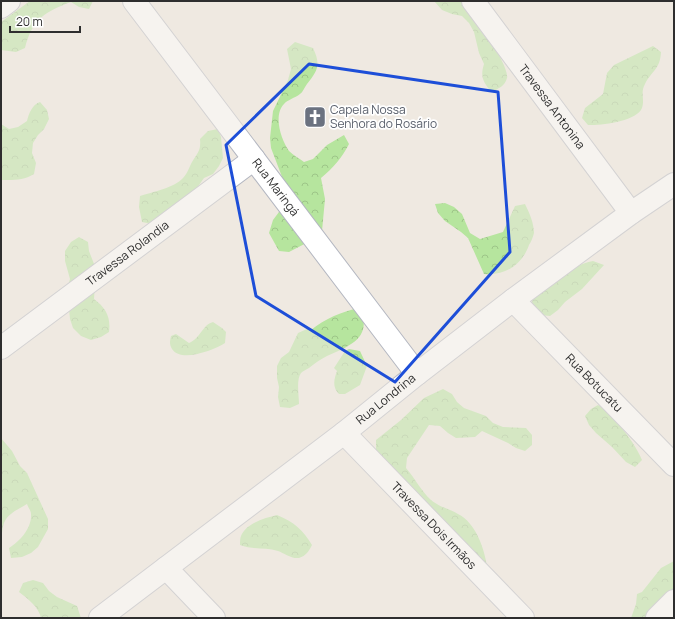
<svg xmlns="http://www.w3.org/2000/svg" width="675" height="619" font-family="Manrope,sans-serif">
	<style>
		.forest { fill: url(#forest-crowns) }
		.lines { fill: none; stroke-linecap: round; stroke-linejoin: round }
		.minor-casing { stroke: #b4b7c1; stroke-width: 24 }
		.minor { stroke: #fff; stroke-width: 22 }
		.marked { fill: none; stroke: #1d4ed8; stroke-width: 3; stroke-linejoin: round }
		.labels { text-anchor: middle; stroke-width: 3.5; stroke-linejoin: round; paint-order: stroke }
		.street-label { font-size: 12px; fill: #2e2e2e; stroke: #fff }
		.worship-label { font-size: 12px; fill: #5b616d; stroke: #fff; text-anchor: start }
	</style>
	<defs>
		<pattern id="forest-crowns" width="20" height="18" patternUnits="userSpaceOnUse"><rect width="20" height="18" fill="#b6e59e"/><path d="M2 6a3 3 0 1 1 6 0M12 15a3 3 0 1 1 6 0" fill="none" stroke="#9dc588"/></pattern>
	</defs>
	<rect width="100%" height="100%" fill="#efe9e1"/>
	<path class="forest" d="M 30,1 L 93,1 L 89,9 L 79,7 L 71,2 C 44,12 32,20 25,48 L 16,52 L 1,50 L 1,22 Z
		M 434,1 L 465,1 C 473,13 510,66 507,78 C 505,86 498,89 491,92 C 483,81 480,77 484,64 L 479,53 L 474,32 L 469,23 L 462,16 L 452,14 L 442,10 Z
		M 295,42 L 313,48 C 321,65 318,70 307,84 C 304,88 303,92 300,94 C 295,98 287,100 284,104 C 273,115 281,140 289,151 C 293,155 300,159 304,162 L 313,159 L 327,145 L 344,135 L 349,144 C 342,158 333,168 321,178 L 325,199 L 322,231 L 316,238 L 289,252 L 279,251 L 269,233 L 273,220 L 279,212 L 286,192 L 284,182 L 271,148 L 270,138 L 273,111 L 288,80 L 291,69 L 287,49 Z
		M 653,46 L 661,52 C 660,70 652,70 645,84 C 640,93 645,99 642,108 C 637,121 601,126 588,125 L 582,118 L 585,108 L 603,94 L 607,73 L 614,65 Z
		M 40,102 L 47,110 L 49,119 L 44,129 L 38,135 L 33,143 L 32,153 L 36,163 L 34,174 C 23,181 13,180 1,180 L 1,124 L 9,129 L 18,127 L 27,121 C 29,113 32,105 40,102 Z
		M 218,129 L 221,137 L 223,158 L 219,166 L 213,174 L 204,178 L 192,195 L 152,224 L 142,222 L 139,207 L 140,196 C 152,192 174,188 183,178 C 188,173 189,167 192,162 C 198,152 201,151 200,139 L 208,131 Z
		M 445,203 L 454,207 L 462,214 L 470,233 L 480,239 L 503,232 L 515,206 L 525,204 C 529,212 534,223 534,233 C 533,237 531,242 529,245 C 522,265 505,276 484,274 L 468,238 L 461,232 L 445,221 L 438,213 L 435,204 Z
		M 79,237 L 88,242 L 89,251 L 96,269 L 94,299 C 106,308 111,317 109,332 L 101,337 L 91,340 L 81,336 L 73,328 L 70,319 L 67,289 L 70,279 L 65,261 L 65,251 L 71,242 Z
		M 593,261 L 604,265 L 582,289 L 565,302 L 558,310 L 550,316 L 540,315 L 533,308 L 532,299 C 551,283 568,266 593,261 Z
		M 360,308 C 373,338 350,346 327,356 C 321,359 315,363 309,368 C 307,369 303,371 301,373 C 296,380 299,395 299,404 L 290,408 L 280,407 L 278,397 L 279,387 L 277,378 L 277,366 L 281,358 L 289,352 L 298,333 L 307,329 L 311,330 C 325,319 342,311 360,308 Z
		M 213,322 L 222,328 L 226,332 L 225,343 C 214,350 181,363 172,349 C 169,344 170,341 171,336 L 176,334 L 189,343 C 201,338 202,325 213,322 Z
		M 349,349 L 360,351 L 367,366 L 360,385 L 345,394 L 339,394 C 332,387 334,379 337,371 L 334,368 L 345,351 Z
		M 443,389 L 452,394 L 457,402 L 464,408 L 486,416 L 493,423 L 503,427 L 526,428 L 532,435 L 532,445 L 525,451 L 516,448 L 508,443 L 482,431 L 475,437 L 456,438 L 448,433 L 440,426 L 429,425 L 407,458 L 406,468 C 415,478 421,491 431,500 C 441,508 448,508 458,514 C 476,523 484,548 487,566 L 376,450 L 376,440 L 401,420 L 424,398 Z
		M 598,405 C 611,413 612,417 621,427 C 629,437 637,448 642,460 L 635,467 L 626,462 L 612,447 L 596,433 L 589,425 L 585,416 L 591,409 Z
		M 1,438 L 12,451 L 20,466 L 27,473 L 48,519 L 48,529 L 38,547 L 31,553 L 22,557 L 11,558 L 9,548 C 20,541 32,528 31,514 C 31,511 28,507 27,504 C 19,509 8,513 4,523 C 2,527 3,532 1,536 Z
		M 277,515 C 294,522 303,530 312,545 C 309,551 306,556 299,558 C 291,559 284,553 278,551 C 265,547 252,550 240,545 C 240,542 240,538 241,536 C 246,523 265,518 277,515 Z
		M 674,561 L 674,598 L 654,618 L 631,618 L 636,604 L 637,594 L 642,592 L 661,568 Z
		M 33,580 L 43,583 L 49,591 L 57,597 L 77,606 L 81,618 L 41,618 C 39,607 27,598 19,592 L 23,583 Z"/>
	<g class="lines">
		<g class="minor-casing">
			<g id="minor">
				<path id="s1" d="M 134,1 L 417,374"/>
				<path id="s2" d="M 473,1 L 631,213"/>
				<path d="M 1,7 L 9,1"/>
				<path id="s3" d="M 513,300 L 674,465"/>
				<path id="s4" d="M 1,348 L 254,159"/>
				<path id="s5" d="M 344,433 L 523,618"/>
				<path d="M 166,568 L 214,618"/>
				<path id="s6" d="M 100,618 L 344,433 L 417,374 L 513,300 L 631,213 L 674,184"/>
				<path d="M 657,618 L 674,601"/>
			</g>
		</g>
		<use href="#minor" class="minor"/>
	</g>
	<path d="M0 0H675V619H0ZM 309,64 L 498,92 L 510,252 L 395,382 L 256,296 L 226,145 Z" fill="#efe9e1" fill-opacity=".55" fill-rule="evenodd"/>
	<path class="marked" d="M 309,64 L 498,92 L 510,252 L 395,382 L 256,296 L 226,145 Z"/>
	<defs>
		<g id="church-square" transform="scale(1.15)"><rect x="-9" y="-9" width="18" height="18" rx="4" fill="#6b7280" stroke="#fff"/><path d="M-1.2-6h2.4v3.5h3.3v2.4h-3.3V6h-2.4V-.1h-3.3v-2.4h3.3Z" fill="#fff"/></g>
	</defs>
	<g fill-rule="evenodd">
		<use href="#church-square" x="315" y="117"/>
	</g>
	<g class="labels">
		<g class="street-label">
			<text dy="4" stroke="none"><textPath href="#s2" startOffset="132">Travessa Antonina</textPath></text>
			<text dy="4" stroke="none"><textPath href="#s1" startOffset="234">Rua Maringá</textPath></text>
			<text dy="4" stroke="none"><textPath href="#s4" startOffset="158">Travessa Rolandia</textPath></text>
			<text dy="4" stroke="none"><textPath href="#s3" startOffset="116">Rua Botucatu</textPath></text>
			<text dy="4" stroke="none"><textPath href="#s6" startOffset="360">Rua Londrina</textPath></text>
			<text dy="4" stroke="none"><textPath href="#s5" startOffset="129">Travessa Dois Irmãos</textPath></text>
		</g>
		<g class="worship-label">
			<text x="330" y="114">Capela Nossa<tspan x="330" dy="14">Senhora do Rosário</tspan></text>
		</g>
	</g>
	<rect width="675" height="619" fill="none" stroke="#2e2e2e" stroke-width="4"/>
	<path d="M10 26v6h70v-6" fill="none" stroke="#2e2e2e" stroke-width="2"/>
	<text x="16" y="26" font-size="12" fill="#2e2e2e" stroke="#ffffff" stroke-width="3" paint-order="stroke">20 m</text>
</svg>
